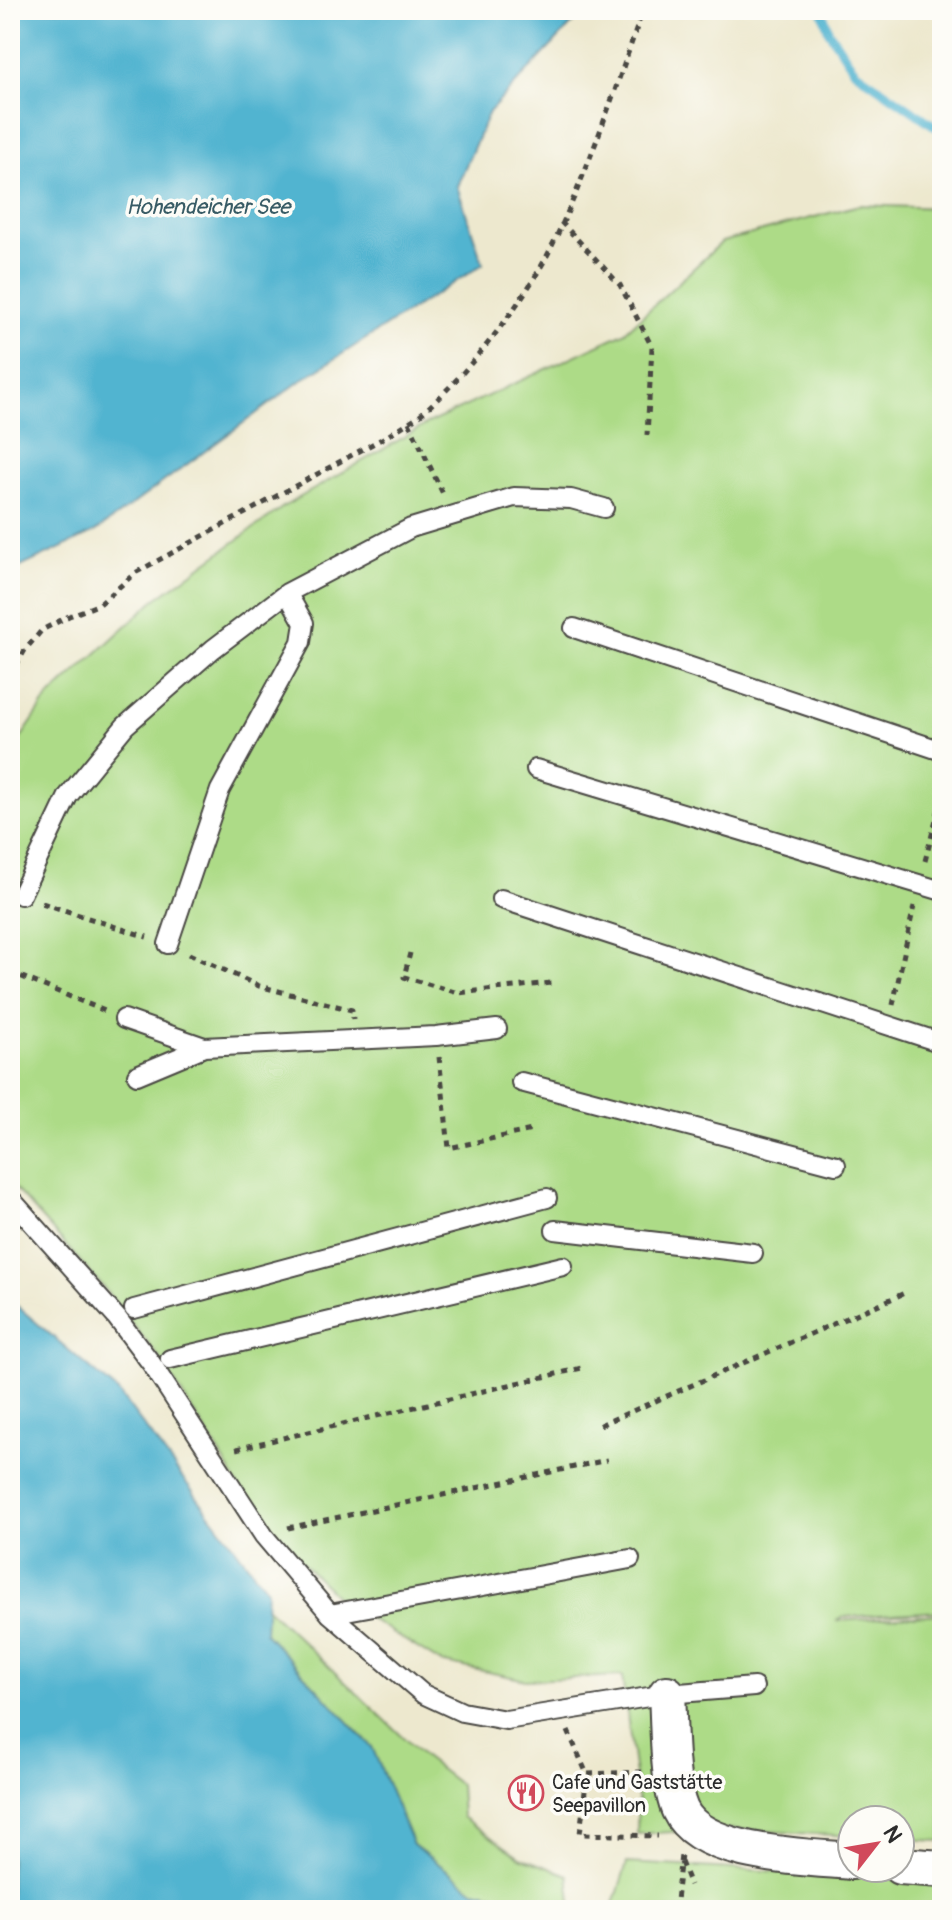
<svg xmlns="http://www.w3.org/2000/svg" width="952" height="1920" font-family="Pangolin,sans-serif">
	<style>
		.green { fill: #addb87; stroke: #6c8359; stroke-width: 2 }
		.water { fill: #51b4d0; stroke: #3e707e; stroke-width: 2 }
		.lines { fill: none; stroke-linecap: round; stroke-linejoin: round }
		.stream { stroke: #51b4d0; stroke-width: 9 }
		.service-casing { stroke: #484743; stroke-width: 22 }
		.minor-casing { stroke: #484743; stroke-width: 40 }
		.path { stroke: #484743; stroke-width: 5; stroke-dasharray: 6 6; stroke-linecap: butt }
		.service { stroke: #fff; stroke-width: 18 }
		.minor { stroke: #fff; stroke-width: 36 }
		.labels { text-anchor: middle; stroke-width: 7; stroke-linejoin: round; paint-order: stroke }
		.poi-label { font-size: 20px; fill: #2b2b2b; stroke: #fdfcf7; text-anchor: start }
		.water-label { font-size: 22px; font-style: italic; fill: #385b65; stroke: #fdfcf7 }
	</style>
	<rect width="100%" height="100%" fill="#fdfcf7"/>
	<filter id="ink" filterUnits="userSpaceOnUse"><feTurbulence type="fractalNoise" baseFrequency=".0125" numOctaves="2"/><feDisplacementMap in="SourceGraphic" scale="16" xChannelSelector="R" yChannelSelector="G"/><feConvolveMatrix kernelMatrix="1 2 1 2 8 2 1 2 1" color-interpolation-filters="sRGB"/></filter>
	<filter id="wash" filterUnits="userSpaceOnUse"><feTurbulence type="fractalNoise" baseFrequency=".006" numOctaves="4" result="noise"/><feDisplacementMap in="SourceGraphic" scale="32" xChannelSelector="R" yChannelSelector="G"/><feGaussianBlur stdDeviation="1.8" result="paint"/><feColorMatrix in="noise" values="0 0 0 0 0 0 0 0 0 0 0 0 0 0 0 0 0 1.4 0 .05"/><feComposite in="paint" operator="in"/></filter>
	<g filter="url(#wash)">
		<rect width="100%" height="100%" fill="#ede8ce"/>
		<path class="green" d="M 859,205 L 942,208 L 942,1611 L 844,1617 L 836,1621 L 942,1614 L 942,1841 L 900,1839 L 900,1820 L 852,1820 L 852,1836 L 728,1829 L 637,1834 L 638,1798 L 622,1676 L 526,1680 L 440,1662 L 340,1600 L 257,1518 L 222,1457 L 158,1356 L 104,1288 L 10,1183 L 10,754 L 48,698 L 153,601 L 283,507 L 427,424 L 624,333 L 722,242 Z
			M 266,1607 L 424,1757 L 460,1785 L 462,1817 L 520,1857 L 568,1875 L 572,1910 L 474,1890 L 413,1845 L 372,1747 L 265,1633 Z
			M 627,1863 L 942,1881 L 942,1910 L 612,1910 Z"/>
		<path class="water" d="M 10,10 L 571,10 L 576,20 L 489,112 L 457,186 L 483,264 L 303,379 L 95,532 L 10,572 Z
			M 10,1300 L 118,1392 L 267,1590 L 265,1633 L 372,1747 L 413,1845 L 474,1890 L 565,1910 L 10,1910 Z"/>
		<g class="lines">
			<path class="stream" d="M 822,10 L 829,32 L 855,71 L 942,131"/>
		</g>
	</g>
	<g filter="url(#ink)">
		<g class="lines">
			<g class="service-casing">
				<path id="service" d="M 574,628 L 942,751
					M 536,769 L 942,891
					M 21,895 L 68,796 L 125,726 L 213,649 L 287,593 L 411,528 L 514,497 L 571,499 L 604,508
					M 501,899 L 942,1043
					M 168,944 L 220,790 L 301,642 L 304,623 L 287,593
					M 124,1019 L 204,1047 L 436,1036 L 497,1029
					M 137,1075 L 204,1047
					M 521,1082 L 836,1165
					M 10,1198 L 117,1318 L 151,1363 L 264,1536 L 330,1614 L 423,1694 L 462,1712 L 506,1720 L 667,1694 L 754,1687
					M 555,1230 L 753,1253
					M 134,1309 L 547,1198
					M 170,1359 L 563,1266
					M 330,1614 L 630,1559"/>
			</g>
			<g class="minor-casing">
				<path id="minor" d="M 667,1694 C 669,1725 668,1783 680,1810 C 701,1856 808,1857 852,1861
					M 900,1866 L 942,1869"/>
			</g>
			<path class="path" d="M 561,222 L 620,285 L 652,347 L 647,435
				M 409,422 L 444,496
				M 10,676 L 25,650 L 42,630 L 69,616 L 100,604 L 135,573 L 389,435 C 402,426 418,418 429,407 C 471,369 526,299 551,248 C 588,172 615,90 643,10
				M 925,861 L 942,797
				M 42,903 L 147,937
				M 410,953 L 404,977 L 458,993 L 551,983
				M 189,954 L 259,986 L 352,1010 L 353,1019
				M 10,972 L 105,1011
				M 893,1005 L 914,906
				M 439,1057 L 449,1148 L 532,1130
				M 600,1425 L 907,1292
				M 236,1449 L 586,1367
				M 288,1528 L 607,1460
				M 568,1731 L 587,1774
				M 642,1772 L 587,1774 L 580,1834 L 658,1836
				M 681,1862 L 690,1885
				M 675,1910 L 681,1855"/>
			<use href="#service" class="service"/>
			<use href="#minor" class="minor"/>
		</g>
	</g>
	<defs>
		<g id="restaurant-ring" transform="scale(1.8)"><circle r="9.5" fill="#fdfcf7" stroke="#d1495b" stroke-width="1.5"/><path d="M-5-6h1v4h1v-4h1v4h1v-4h1v5L-1.5 .5V6h-2V.5L-5-1ZM5-6V6H3V1.5H1.5Q1.5-4 5-6Z" fill="#d1495b"/></g>
	</defs>
	<g fill-rule="evenodd">
		<use href="#restaurant-ring" x="526" y="1793"/>
	</g>
	<g class="labels">
		<g class="poi-label">
			<text x="552" y="1789">Cafe und Gaststätte<tspan x="552" dy="23">Seepavillon</tspan></text>
		</g>
		<g class="water-label">
			<text x="208" y="214">Hohendeicher See</text>
		</g>
	</g>
	<rect width="952" height="1920" fill="none" stroke="#fdfcf7" stroke-width="40"/>
	<g transform="translate(876 1844) rotate(59)"><circle r="38" fill="#fdfcf7" stroke="#a9a8a5" stroke-width="2"/>
	<path d="M0-6L14 30L0 20L-14 30Z" fill="#d1495b"/>
	<text y="-12" font-size="22" font-weight="bold" text-anchor="middle" fill="#2b2b2b">N</text>
	</g>
</svg>
